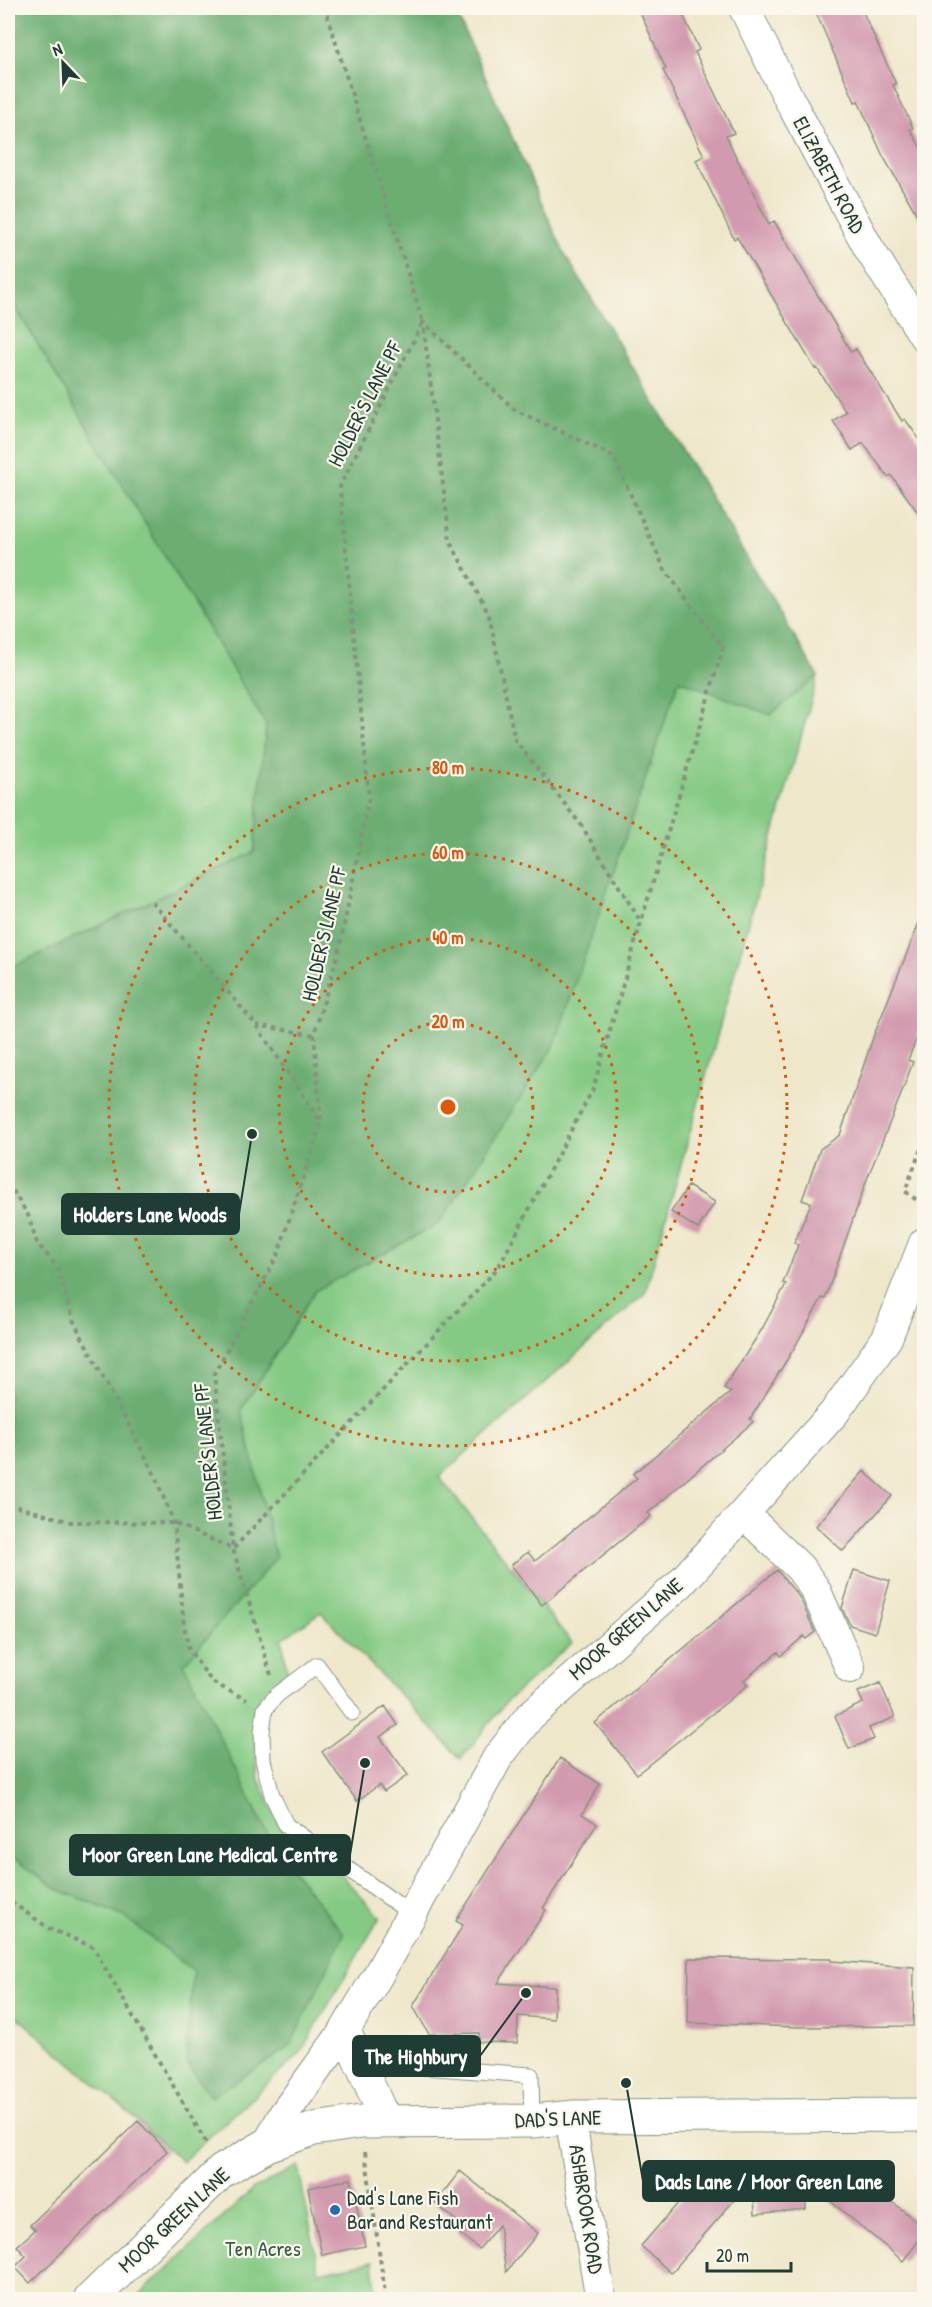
<svg xmlns="http://www.w3.org/2000/svg" width="932" height="2307" font-family="'Patrick Hand',sans-serif">
	<style>
		.green { fill: #85ca84; stroke: #52845c; stroke-width: 1.5 }
		.forest { fill: #6cae72; stroke: #467653; stroke-width: 1.5 }
		.building { fill: #d29aaf }
		.lines { fill: none; stroke-linecap: round; stroke-linejoin: round }
		.service-casing { stroke: #86927f; stroke-width: 17 }
		.minor-casing { stroke: #86927f; stroke-width: 32 }
		.tertiary-casing { stroke: #86927f; stroke-width: 35 }
		.path { stroke: #86927f; stroke-width: 4; stroke-dasharray: 4.5 4.5; stroke-linecap: butt }
		.service { stroke: #fff; stroke-width: 15 }
		.minor { stroke: #fff; stroke-width: 30 }
		.tertiary { stroke: #fff; stroke-width: 33 }
		.ring { fill: none; stroke: #de580e; stroke-width: 3; stroke-dasharray: 3 6 }
		.poi-dot { fill: #1f6fb2; stroke: #fbf7ec; stroke-width: 2 }
		.labels { text-anchor: middle; stroke-width: 4.5; stroke-linejoin: round; paint-order: stroke }
		.street-label { font-size: 21px; fill: #1f3d34; stroke: #fbf7ec }
		.poi-label { font-size: 21px; fill: #1f3d34; stroke: #fbf7ec; text-anchor: start }
		.park-label { font-size: 21px; fill: #386048; stroke: #fbf7ec }
		.centre { fill: #de580e; stroke: #fbf7ec; stroke-width: 3 }
		.ring-label { font-size: 18px; text-anchor: middle; font-weight: bold; fill: #de580e; stroke: #fbf7ec; stroke-width: 4.5; stroke-linejoin: round; paint-order: stroke }
		.leader { fill: none; stroke: #1f3d34; stroke-width: 2 }
		.callout-dot { fill: #1f3d34; stroke: #fbf7ec; stroke-width: 2 }
		.callout { fill: #1f3d34; stroke: #1f3d34; stroke-width: 2 }
		.callout-label { font-size: 22px; text-anchor: middle; font-weight: bold; fill: #fff }
	</style>
	<rect width="100%" height="100%" fill="#fbf7ec"/>
	<filter id="ink" filterUnits="userSpaceOnUse"><feTurbulence type="fractalNoise" baseFrequency=".0167" numOctaves="2"/><feDisplacementMap in="SourceGraphic" scale="12" xChannelSelector="R" yChannelSelector="G"/><feConvolveMatrix kernelMatrix="1 2 1 2 8 2 1 2 1" color-interpolation-filters="sRGB"/></filter>
	<filter id="wash" filterUnits="userSpaceOnUse"><feTurbulence type="fractalNoise" baseFrequency=".008" numOctaves="4" result="noise"/><feDisplacementMap in="SourceGraphic" scale="24" xChannelSelector="R" yChannelSelector="G"/><feGaussianBlur stdDeviation="1.35" result="paint"/><feColorMatrix in="noise" values="0 0 0 0 0 0 0 0 0 0 0 0 0 0 0 0 0 1.4 0 .05"/><feComposite in="paint" operator="in"/></filter>
	<g filter="url(#wash)">
		<rect width="100%" height="100%" fill="#eee7ca"/>
		<path class="green" d="M 8,8 L 454,8 L 564,253 L 818,676 L 645,1293 L 439,1477 L 572,1643 L 507,1701 L 461,1759 L 321,1612 L 282,1639 L 289,1680 L 254,1711 L 258,1777 L 284,1833 L 341,1875 L 380,1917 L 299,2055 L 182,2162 L 138,2121 L 8,2009 Z
			M 298,2166 L 319,2272 L 373,2261 L 377,2299 L 135,2299 L 253,2189 Z"/>
		<path class="forest" d="M 8,8 L 454,8 L 564,253 L 818,676 L 770,715 L 679,680 L 554,1046 L 440,1223 L 315,1291 L 241,1410 L 276,1558 L 184,1664 L 274,1847 L 344,1934 L 289,2048 L 211,2097 L 186,2061 L 193,1971 L 125,1917 L 57,1889 L 9,1855 L 8,1849 L 8,969 L 254,852 L 266,725 L 8,295 Z"/>
		<g id="blocks">
			<path class="building" d="M 638,8 L 680,8 L 699,50 L 695,52 L 734,133 L 726,136 L 769,225 L 774,221 L 851,352 L 856,349 L 902,421 L 905,419 L 924,446 L 924,521 L 891,475 L 888,477 L 863,443 L 852,450 L 833,421 L 846,412 L 817,368 L 815,369 L 737,237 L 734,239 L 696,160 L 704,156 L 663,70 L 666,69 Z
				M 814,8 L 861,8 L 896,84 L 893,85 L 913,128 L 910,129 L 924,154 L 924,227 L 883,156 L 858,101 L 855,102 Z
				M 923,913 L 924,1020 L 908,1060 L 913,1062 L 900,1097 L 867,1179 L 825,1299 L 822,1298 L 793,1350 L 750,1419 L 753,1422 L 648,1513 L 651,1516 L 542,1605 L 511,1565 L 528,1552 L 535,1561 L 637,1478 L 633,1474 L 731,1392 L 724,1388 L 762,1329 L 786,1284 L 783,1283 L 798,1245 L 794,1243 L 811,1203 L 802,1200 L 820,1149 L 840,1135 L 874,1035 Z
				M 688,1186 L 715,1202 L 698,1229 L 671,1212 Z
				M 864,1471 L 892,1496 L 843,1551 L 816,1526 Z
				M 777,1570 L 800,1598 L 815,1632 L 806,1639 L 804,1636 L 781,1656 L 778,1652 L 744,1680 L 748,1685 L 637,1774 L 595,1723 Z
				M 854,1570 L 890,1581 L 875,1633 L 850,1625 L 842,1608 Z
				M 880,1683 L 895,1717 L 869,1728 L 874,1739 L 849,1749 L 835,1716 L 863,1703 L 858,1692 Z
				M 385,1706 L 398,1725 L 380,1737 L 408,1775 L 384,1792 L 379,1785 L 357,1801 L 322,1752 Z
				M 560,1758 L 600,1784 L 582,1814 L 597,1824 L 543,1908 L 546,1910 L 498,1983 L 555,1987 L 554,2019 L 518,2016 L 517,2043 L 479,2042 L 479,2033 L 429,2034 L 413,2006 L 463,1925 L 456,1921 Z
				M 689,1958 L 831,1959 L 831,1961 L 914,1967 L 913,2026 L 798,2027 L 688,2023 Z
				M 138,2121 L 167,2151 L 30,2283 L 15,2267 L 26,2256 L 17,2246 L 35,2230 L 30,2225 Z
				M 853,2169 L 924,2228 L 924,2234 L 903,2261 L 828,2199 Z
				M 460,2171 L 538,2233 L 506,2272 L 499,2225 L 479,2249 L 456,2231 L 461,2225 L 435,2203 Z
				M 705,2172 L 736,2198 L 671,2273 L 641,2246 Z
				M 804,2172 L 806,2209 L 755,2214 L 753,2175 Z
				M 351,2179 L 365,2246 L 322,2255 L 308,2188 Z"/>
		</g>
	</g>
	<g filter="url(#ink)">
		<use href="#blocks" fill-opacity="0" stroke="#86927f" stroke-width="1.5"/>
		<g class="lines">
			<g class="service-casing">
				<path id="service" d="M 352,1713 L 317,1665 L 277,1695 L 265,1709 L 262,1732 L 263,1760 L 272,1795 L 286,1825 L 410,1913
					M 423,2067 L 531,2075 L 532,2121"/>
			</g>
			<g class="minor-casing">
				<path id="minor" d="M 744,8 L 789,99 L 868,247 L 924,336
					M 744,1514 L 800,1568 L 815,1589 L 850,1668
					M 345,2030 L 380,2108 L 389,2122
					M 574,2117 L 573,2134 L 601,2300
					M 267,2145 L 284,2114 L 345,2030 L 378,1975 L 498,1757 L 530,1716 L 680,1584 L 834,1413 L 887,1338 L 924,1243"/>
			</g>
			<g class="tertiary-casing">
				<path id="tertiary" d="M 90,2300 L 222,2171 L 267,2145 L 314,2129 L 361,2122 L 532,2121 L 574,2117 L 924,2115"/>
			</g>
			<path class="path" d="M 152,902 L 256,1025 L 321,1122
				M 256,1025 L 314,1035
				M 924,1141 L 905,1191 L 924,1206
				M 8,1183 L 28,1215 L 37,1243 L 57,1267 L 74,1322 L 153,1471 L 174,1523 L 184,1625 L 189,1650 L 212,1682 L 247,1700
				M 8,1504 L 71,1522 L 174,1523 L 233,1549 L 498,1268 L 593,1089 L 641,922 L 581,825 L 515,740 L 489,615 L 450,541 L 423,322 L 515,410 L 613,456 L 665,570 L 723,648 L 641,922
				M 271,1675 L 233,1549 L 214,1374 L 278,1254 L 321,1123 L 314,1035 L 340,946 L 369,797 L 340,486 L 423,322 L 325,8
				M 8,1894 L 11,1902 L 50,1929 L 93,1947 L 208,2146
				M 365,2152 L 386,2300"/>
			<use href="#service" class="service"/>
			<use href="#minor" class="minor"/>
			<use href="#tertiary" class="tertiary"/>
		</g>
	</g>
	<g class="ring">
		<circle cx="448" cy="1107" r="85"/>
		<circle cx="448" cy="1107" r="169"/>
		<circle cx="448" cy="1107" r="254"/>
		<circle cx="448" cy="1107" r="339"/>
	</g>
	<circle class="poi-dot" cx="335" cy="2210" r="6"/>
	<g class="labels">
		<g class="street-label">
			<text transform="translate(829 175) rotate(62)" y="7">ELIZABETH ROAD</text>
			<text transform="translate(365 404) rotate(-63)" y="7">HOLDER'S LANE PF</text>
			<text transform="translate(324 934) rotate(-77)" y="7">HOLDER'S LANE PF</text>
			<text transform="translate(208 1452) rotate(-96)" y="7">HOLDER'S LANE PF</text>
			<text transform="translate(626 1629) rotate(-41)" y="7">MOOR GREEN LANE</text>
			<text transform="translate(558 2119) rotate(-2)" y="7">DAD'S LANE</text>
			<text transform="translate(586 2209) rotate(81)" y="7">ASHBROOK ROAD</text>
			<text transform="translate(174 2220) rotate(-43)" y="7">MOOR GREEN LANE</text>
		</g>
		<g class="poi-label">
			<text x="347" y="2205">Dad's Lane Fish<tspan x="347" dy="24">Bar and Restaurant</tspan></text>
		</g>
		<g class="park-label">
			<text x="263" y="2256">Ten Acres</text>
		</g>
	</g>
	<circle cx="448" cy="1107" r="9" class="centre"/>
	<g class="ring-label">
		<text x="448" y="774">80 m</text>
		<text x="448" y="859">60 m</text>
		<text x="448" y="944">40 m</text>
		<text x="448" y="1028">20 m</text>
	</g>
	<path class="leader" d="M252 1134L239 1214M365 1763L350 1855M526 1993L480 2056M626 2083L643 2181"/>
	<g class="callout-dot">
		<circle cx="252" cy="1134" r="6"/>
		<circle cx="365" cy="1763" r="6"/>
		<circle cx="526" cy="1993" r="6"/>
		<circle cx="626" cy="2083" r="6"/>
	</g>
	<g class="callout">
		<rect x="62" y="1194" width="177" height="40" rx="6"/>
		<rect x="70" y="1835" width="280" height="40" rx="6"/>
		<rect x="353" y="2036" width="127" height="40" rx="6"/>
		<rect x="643" y="2161" width="251" height="40" rx="6"/>
	</g>
	<g class="callout-label">
		<text x="150" y="1222">Holders Lane Woods</text>
		<text x="210" y="1862">Moor Green Lane Medical Centre</text>
		<text x="416" y="2064">The Highbury</text>
		<text x="769" y="2189">Dads Lane / Moor Green Lane</text>
	</g>
	<rect width="932" height="2307" fill="none" stroke="#fbf7ec" stroke-width="30"/>
	<g transform="translate(63 63) rotate(337)" stroke="#fbf7ec" stroke-width="4.5" paint-order="stroke">
	<path d="M0-4.5L10 22L0 15L-10 22Z" fill="#1f3d34"/>
	<text y="-9" font-size="16" font-weight="bold" text-anchor="middle" fill="#1f3d34">N</text>
	</g>
	<path d="M707 2262v9h84v-9" fill="none" stroke="#1f3d34" stroke-width="3"/>
	<text x="716" y="2262" font-size="18" fill="#1f3d34" stroke="#fbf7ec" stroke-width="4.5" paint-order="stroke">20 m</text>
</svg>
